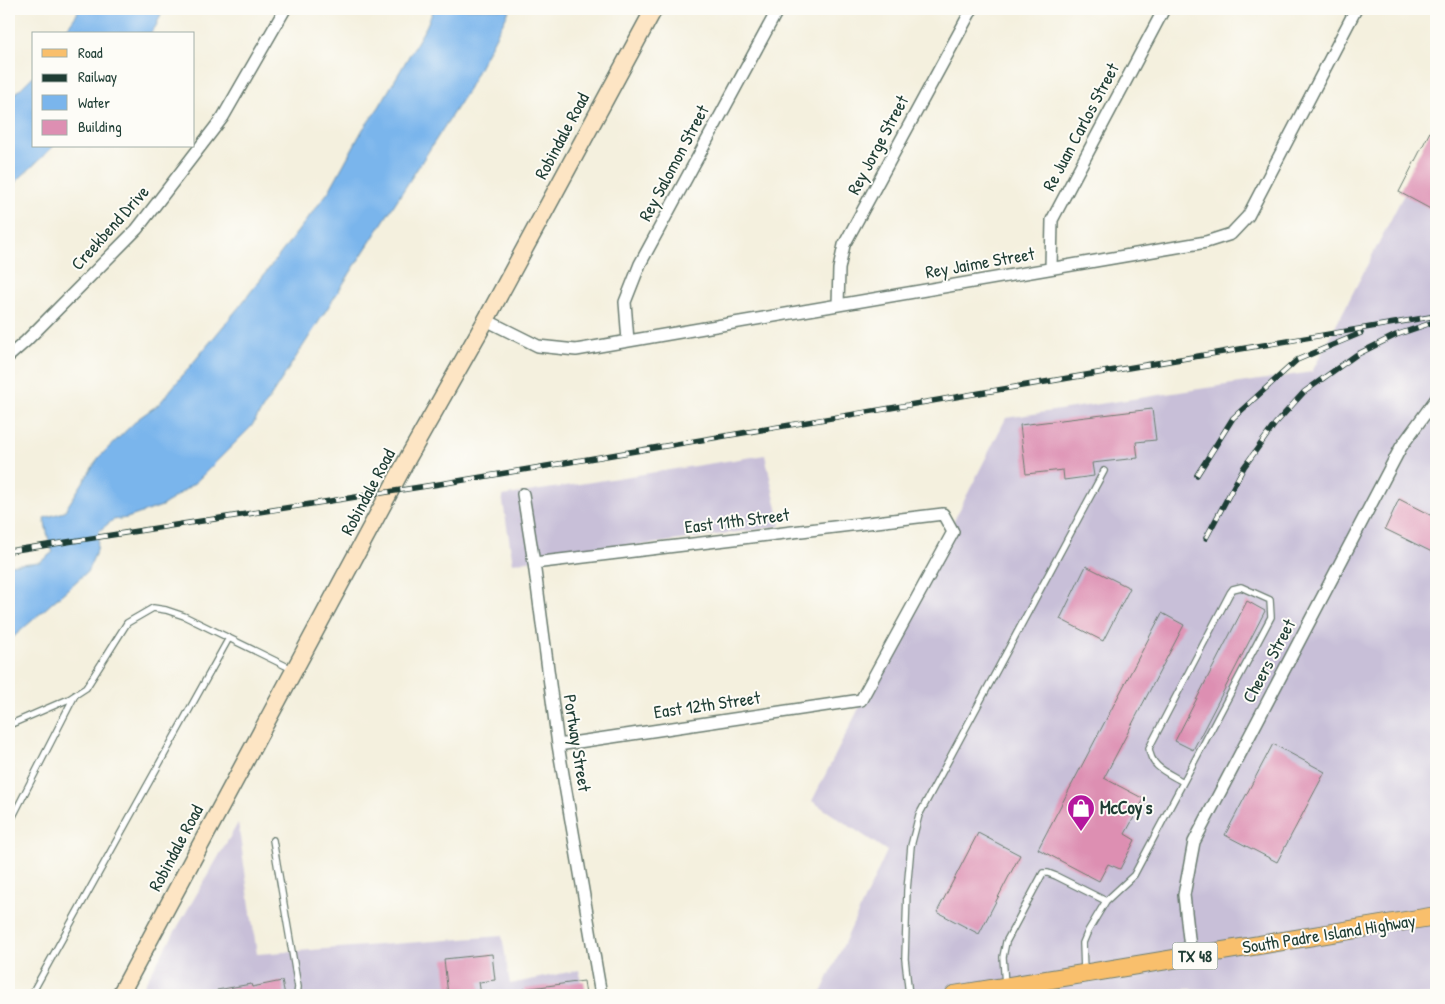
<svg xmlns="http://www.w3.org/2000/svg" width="1445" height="1004" font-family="'Patrick Hand',sans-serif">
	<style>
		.industrial { fill: #c8bfd8 }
		.water { fill: #7ab5ec; stroke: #4c7990 }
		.building { fill: #dd8fb2 }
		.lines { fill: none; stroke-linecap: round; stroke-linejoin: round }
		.lane-casing { stroke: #6a7c70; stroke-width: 8 }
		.street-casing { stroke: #6a7c70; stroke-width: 14 }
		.secondary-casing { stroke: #6a7c70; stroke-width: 19 }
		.primary-casing { stroke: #6a7c70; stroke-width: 20 }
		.lane { stroke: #fff; stroke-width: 5.5 }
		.street { stroke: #fff; stroke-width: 11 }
		.secondary { stroke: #fde5c4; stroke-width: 16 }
		.primary { stroke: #f9bf6c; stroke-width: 18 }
		.rail-casing { stroke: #1f3d34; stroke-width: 5.5 }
		.rail { stroke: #fdfcf7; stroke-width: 4; stroke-dasharray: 11; stroke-linecap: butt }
		.labels { text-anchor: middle; stroke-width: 4; stroke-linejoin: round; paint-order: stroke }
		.shield { fill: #fdfcf7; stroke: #62766e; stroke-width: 1 }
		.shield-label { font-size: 16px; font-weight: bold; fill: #1f3d34 }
		.street-label { font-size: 18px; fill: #1f3d34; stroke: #fdfcf7 }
		.poi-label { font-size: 18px; font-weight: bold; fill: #1f3d34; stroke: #fdfcf7; text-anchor: start }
	</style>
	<rect width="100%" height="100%" fill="#fdfcf7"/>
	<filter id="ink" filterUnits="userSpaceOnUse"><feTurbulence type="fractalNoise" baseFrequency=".02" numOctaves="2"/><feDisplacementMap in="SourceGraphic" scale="10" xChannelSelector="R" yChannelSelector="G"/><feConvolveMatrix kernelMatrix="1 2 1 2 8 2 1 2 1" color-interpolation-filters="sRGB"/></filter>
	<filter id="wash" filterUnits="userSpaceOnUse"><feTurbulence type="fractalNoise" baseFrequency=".0096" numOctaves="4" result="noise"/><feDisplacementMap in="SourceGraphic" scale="20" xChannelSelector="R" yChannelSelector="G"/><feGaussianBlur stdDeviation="1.12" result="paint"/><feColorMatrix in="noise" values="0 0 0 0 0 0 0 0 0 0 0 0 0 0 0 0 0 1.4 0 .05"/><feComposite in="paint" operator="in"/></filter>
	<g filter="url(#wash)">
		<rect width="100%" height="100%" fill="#f4f0de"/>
		<path class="industrial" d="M 1436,132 L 1436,995 L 1232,995 L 1219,989 L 1175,989 L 1138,995 L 820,995 L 887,851 L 812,801 L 1006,418 L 1312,372 Z
			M 765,455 L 781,526 L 513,563 L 502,496 Z
			M 238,823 L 257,954 L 502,936 L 510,984 L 579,970 L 583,995 L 138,995 Z"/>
		<path class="water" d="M 78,9 L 163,9 L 156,26 L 150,34 L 63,34 L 77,14 Z
			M 434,9 L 510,9 L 466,93 L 251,427 L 197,481 L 178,495 L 162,506 L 127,518 L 113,520 L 99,531 L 97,550 L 87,572 L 9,641 L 9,565 L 40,562 L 53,552 L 50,546 L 44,518 L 64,512 L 99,457 L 139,418 L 159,404 L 239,307 L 329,191 L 363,129 L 379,107 L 426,27 Z
			M 34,75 L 34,146 L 54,146 L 9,188 L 9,100 Z"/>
		<g id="blocks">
			<path class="building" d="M 1436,120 L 1436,212 L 1399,192 Z
				M 1152,409 L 1156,440 L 1136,442 L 1138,458 L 1092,463 L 1094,476 L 1064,480 L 1063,470 L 1026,474 L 1020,425 Z
				M 1399,499 L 1436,518 L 1436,554 L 1385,529 Z
				M 1086,566 L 1130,588 L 1103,641 L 1060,619 Z
				M 1247,601 L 1265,611 L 1193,750 L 1175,741 Z
				M 1162,613 L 1184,625 L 1104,778 L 1144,799 L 1125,834 L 1135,840 L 1120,869 L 1108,864 L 1099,881 L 1038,849 Z
				M 1273,744 L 1325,772 L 1277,862 L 1225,835 Z
				M 978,833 L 1020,855 L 979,934 L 937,912 Z
				M 492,954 L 495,980 L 479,982 L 481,995 L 448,995 L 444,959 Z
				M 282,981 L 285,995 L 217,995 L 217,990 L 251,984 L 252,987 Z
				M 584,981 L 586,995 L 525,995 L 524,989 Z"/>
		</g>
	</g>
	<g filter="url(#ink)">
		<use href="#blocks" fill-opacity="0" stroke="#6a7c70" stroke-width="1"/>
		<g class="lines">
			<g class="lane-casing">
				<path id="lane" d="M 9,725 L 69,699 L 86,688 L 127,623 L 153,608 L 166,610 L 184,616 L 292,669
					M 9,824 L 75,695
					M 273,840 L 298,987 L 297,995
					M 1084,972 L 1083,943 L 1088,931 L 1106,901 L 1134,875 L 1271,617 L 1270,600 L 1241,587 L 1233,589 L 1230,593 L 1149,748 C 1151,768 1167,772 1183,782
					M 1005,985 L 1003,957 L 1006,942 L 1043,873 L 1048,873 L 1056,876 L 1106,901
					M 31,995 L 229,638
					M 909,995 L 905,959 L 907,890 L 911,846 L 919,815 L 1104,471"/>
			</g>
			<g class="street-casing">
				<path id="street" d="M 1051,268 L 1052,220 L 1164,9
					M 838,305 L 839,269 L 844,245 L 972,9
					M 486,320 L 538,346 L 576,350 L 1206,242 L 1231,234 L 1248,216 L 1356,9
					M 628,341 L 625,302 L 640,264 L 778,9
					M 9,356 L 26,341 L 137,229 L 223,117 L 285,9
					M 523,494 L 534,563 L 558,745 L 601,995
					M 534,563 L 943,514 L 953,532 L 861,700 L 558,745
					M 1191,956 L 1184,895 L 1194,842 L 1401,447 L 1436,399"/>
			</g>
			<g class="secondary-casing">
				<path id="secondary" d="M 120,995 L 409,456 L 486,320 L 654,9"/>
			</g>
			<g class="primary-casing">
				<path id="primary" d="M 954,995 L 1436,916"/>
			</g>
			<use href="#lane" class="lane"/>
			<use href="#street" class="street"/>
			<use href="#secondary" class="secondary"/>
			<use href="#primary" class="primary"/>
			<g class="rail-casing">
				<path id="rail" d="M 1197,475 L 1233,418 L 1297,360 L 1361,333
					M 1206,538 L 1244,467 L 1275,424 L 1304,392 L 1356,355 L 1396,335 L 1434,322
					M 9,551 L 446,483 L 1436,316"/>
			</g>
			<use href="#rail" class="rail"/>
		</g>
	</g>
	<defs>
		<g id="shop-pin" transform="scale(1.4375)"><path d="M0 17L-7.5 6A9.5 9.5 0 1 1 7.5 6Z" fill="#b5179e" stroke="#fdfcf7"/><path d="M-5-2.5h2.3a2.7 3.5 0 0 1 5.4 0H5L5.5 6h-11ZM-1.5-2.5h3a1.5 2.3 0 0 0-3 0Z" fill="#fff"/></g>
	</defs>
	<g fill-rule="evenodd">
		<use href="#shop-pin" x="1081" y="808"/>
	</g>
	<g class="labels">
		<rect class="shield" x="1172.5" y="942.5" width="45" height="27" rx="4"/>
		<g class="shield-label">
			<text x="1195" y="962">TX 48</text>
		</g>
		<g class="street-label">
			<text transform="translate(1081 127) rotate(-62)" y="6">Re Juan Carlos Street</text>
			<text transform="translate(562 136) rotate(-62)" y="6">Robindale Road</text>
			<text transform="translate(878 145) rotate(-62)" y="6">Rey Jorge Street</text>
			<text transform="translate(674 163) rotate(-62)" y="6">Rey Salomon Street</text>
			<text transform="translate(110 228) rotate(-48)" y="6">Creekbend Drive</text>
			<text transform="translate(980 263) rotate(-10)" y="6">Rey Jaime Street</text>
			<text transform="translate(368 492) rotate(-62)" y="6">Robindale Road</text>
			<text transform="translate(737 521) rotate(-7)" y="6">East 11th Street</text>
			<text transform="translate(1269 661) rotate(-62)" y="6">Cheers Street</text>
			<text transform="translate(707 705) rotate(-8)" y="6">East 12th Street</text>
			<text transform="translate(577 743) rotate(81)" y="6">Portway Street</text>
			<text transform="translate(176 848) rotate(-62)" y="6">Robindale Road</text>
			<text transform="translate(1329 934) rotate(-9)" y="6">South Padre Island Highway</text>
		</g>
		<g class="poi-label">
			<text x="1100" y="814">McCoy's</text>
		</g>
	</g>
	<rect width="1445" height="1004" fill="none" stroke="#fdfcf7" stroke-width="30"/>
	<rect x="32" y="32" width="162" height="115" fill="#fdfcf7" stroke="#a4b0a9"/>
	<rect x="42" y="49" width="25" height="8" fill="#f9bf6c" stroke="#a4b0a9"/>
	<text x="78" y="58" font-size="15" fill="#1f3d34">Road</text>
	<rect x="42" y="74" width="25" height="8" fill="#1f3d34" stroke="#a4b0a9"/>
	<text x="78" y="82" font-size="15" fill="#1f3d34">Railway</text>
	<rect x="42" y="95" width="25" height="15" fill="#7ab5ec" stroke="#a4b0a9"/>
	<text x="78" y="108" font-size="15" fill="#1f3d34">Water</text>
	<rect x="42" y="120" width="25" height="15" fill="#dd8fb2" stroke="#a4b0a9"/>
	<text x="78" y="132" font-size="15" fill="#1f3d34">Building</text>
</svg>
